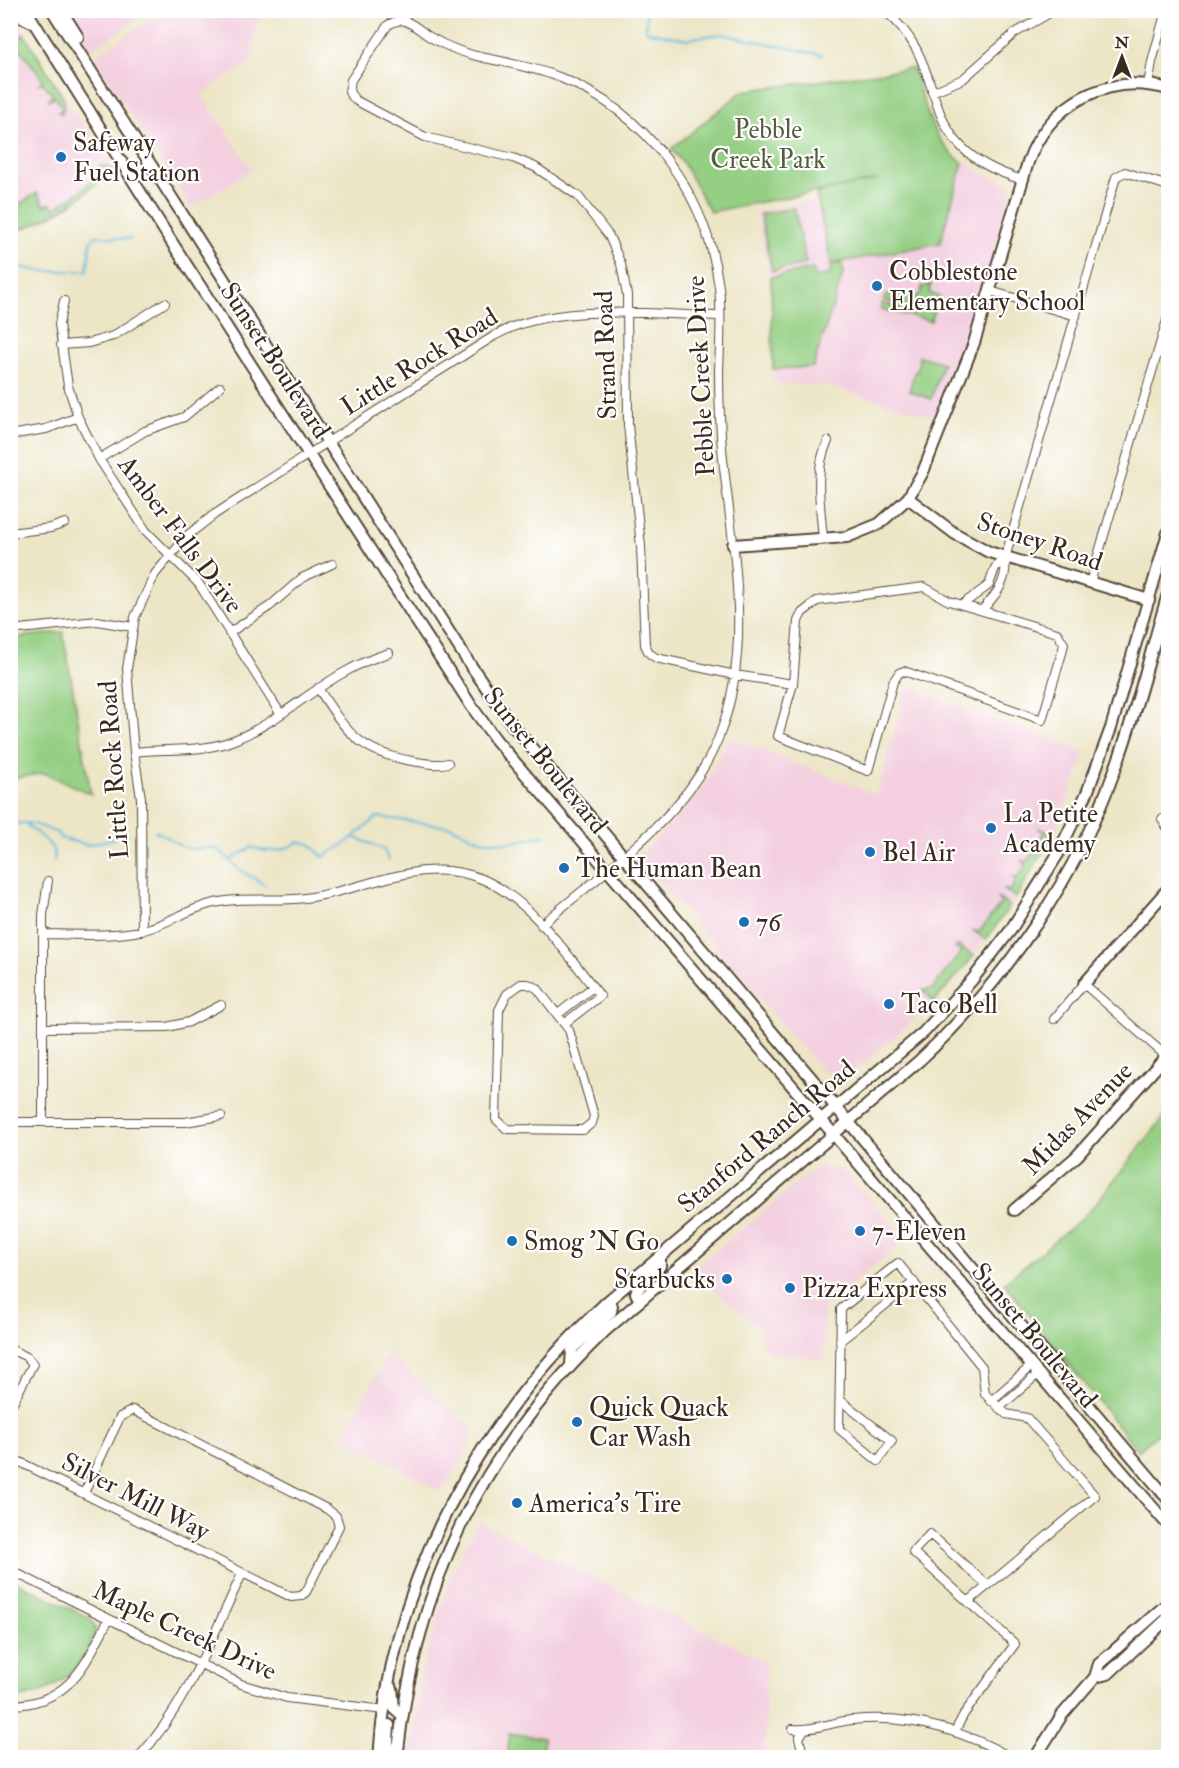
<svg xmlns="http://www.w3.org/2000/svg" width="1179" height="1768" font-family="'IM FELL Double Pica',serif">
	<style>
		.built { fill: #f3cfdf }
		.green { fill: #94cf83; stroke: #687c50; stroke-width: 1.5 }
		.lines { fill: none; stroke-linecap: round; stroke-linejoin: round }
		.stream { stroke: #61badf; stroke-width: 2 }
		.street-casing { stroke: #564637; stroke-width: 10 }
		.secondary-casing { stroke: #564637; stroke-width: 14 }
		.street { stroke: #fff; stroke-width: 8 }
		.secondary { stroke: #fff; stroke-width: 10 }
		.poi-dot { fill: #1f6fb2; stroke: #fff; stroke-width: 2 }
		.labels { text-anchor: middle; stroke-width: 4.5; stroke-linejoin: round; paint-order: stroke }
		.park-label { font-size: 26px; fill: #565c3c; stroke: #fff }
		.poi-label { font-size: 26px; fill: #3b2a1e; stroke: #fff; text-anchor: start }
		.street-label { font-size: 26px; fill: #3b2a1e; stroke: #fff }
	</style>
	<rect width="100%" height="100%" fill="#fff"/>
	<filter id="ink" filterUnits="userSpaceOnUse"><feTurbulence type="fractalNoise" baseFrequency=".0167" numOctaves="2"/><feDisplacementMap in="SourceGraphic" scale="12" xChannelSelector="R" yChannelSelector="G"/><feConvolveMatrix kernelMatrix="1 2 1 2 8 2 1 2 1" color-interpolation-filters="sRGB"/></filter>
	<filter id="wash" filterUnits="userSpaceOnUse"><feTurbulence type="fractalNoise" baseFrequency=".008" numOctaves="4" result="noise"/><feDisplacementMap in="SourceGraphic" scale="24" xChannelSelector="R" yChannelSelector="G"/><feGaussianBlur stdDeviation="1.35" result="paint"/><feColorMatrix in="noise" values="0 0 0 0 0 0 0 0 0 0 0 0 0 0 0 0 0 1.4 0 .05"/><feComposite in="paint" operator="in"/></filter>
	<g filter="url(#wash)">
		<rect width="100%" height="100%" fill="#ece5c6"/>
		<path class="built" d="M 67,11 L 151,11 L 90,50 Z
			M 164,11 L 260,11 L 250,63 L 201,94 L 252,170 L 191,208 L 94,57 Z
			M 10,19 L 18,21 L 55,84 L 113,169 L 71,206 L 55,216 L 11,233 Z
			M 965,161 L 985,174 L 1009,184 L 1012,191 L 981,296 L 935,417 L 828,386 L 774,383 L 770,277 L 756,212 L 814,201 L 815,195 Z
			M 907,688 L 1086,752 L 1059,822 L 1034,868 L 1017,896 L 964,967 L 933,1002 L 852,1074 L 844,1074 L 843,1071 L 823,1072 L 641,859 L 641,854 L 690,803 L 707,781 L 729,737 L 876,795 Z
			M 816,1167 L 842,1169 L 906,1238 L 824,1308 L 824,1359 L 769,1353 L 762,1346 L 760,1328 L 725,1300 L 699,1273 L 691,1272 Z
			M 388,1354 L 472,1428 L 471,1441 L 442,1493 L 343,1436 Z
			M 478,1521 L 766,1662 L 765,1757 L 410,1758 L 422,1670 L 450,1577 Z"/>
		<path class="green" d="M 24,34 L 55,84 L 53,85 L 56,86 C 67,103 65,98 62,114 L 58,112 L 63,108 L 55,97 L 48,100 L 53,95 L 43,83 L 38,84 L 43,80 L 15,42 Z
			M 913,68 C 924,102 932,143 963,163 L 940,243 L 831,264 L 816,193 L 878,180 L 710,212 L 683,163 L 671,149 L 743,91 Z
			M 100,165 L 113,169 C 83,199 52,219 11,233 L 11,212 L 15,209 L 14,207 L 37,193 L 45,206 L 50,203 L 54,209 L 83,189 L 101,172 L 98,168 Z
			M 794,208 L 806,264 L 772,271 L 760,214 Z
			M 841,263 L 844,271 L 813,367 L 773,369 L 771,277 L 813,269 L 815,277 L 831,274 L 830,265 Z
			M 931,284 L 929,293 L 939,296 L 937,303 L 912,308 L 883,300 L 886,295 L 903,291 L 908,298 L 920,295 L 922,287 Z
			M 882,303 L 909,311 L 935,307 L 931,321 L 880,309 Z
			M 919,356 L 943,363 L 931,399 L 909,391 L 915,371 L 918,371 Z
			M 63,632 L 91,794 L 44,773 L 11,779 L 11,638 Z
			M 1038,828 L 1053,834 L 1016,898 L 1003,889 L 1010,891 L 1016,880 L 1011,876 L 1017,878 L 1026,865 L 1021,860 L 1027,862 L 1035,848 L 1030,844 L 1036,847 L 1044,832 Z
			M 997,898 L 1010,906 L 986,940 L 972,930 L 979,932 L 1001,903 Z
			M 957,945 L 974,956 L 934,1002 L 923,990 L 932,989 L 962,951 L 955,949 Z
			M 1168,1112 L 1168,1425 L 1138,1451 L 1004,1283 L 1089,1212 Z
			M 10,1579 L 90,1618 L 96,1629 C 85,1669 54,1694 14,1699 L 10,1699 Z
			M 509,1733 L 543,1738 L 543,1757 L 508,1757 Z"/>
		<g class="lines">
			<path class="stream" d="M 647,10 L 646,31 L 686,39 L 721,34 L 823,55
				M 10,265 L 40,271 L 87,271 L 91,241 L 95,236 L 131,239
				M 27,825 C 38,836 57,843 54,861
				M 10,827 C 26,817 43,828 58,833 L 60,838 L 88,845 L 128,835
				M 155,831 C 165,834 171,840 179,845 C 191,852 200,847 212,848 C 222,849 228,859 234,865 C 243,874 257,878 266,886
				M 354,837 L 383,849 L 389,860
				M 230,860 L 252,847 C 268,854 283,852 298,842 L 310,844 L 323,857 L 346,843 L 378,817 L 452,827 L 480,840 L 507,843 L 544,836"/>
		</g>
	</g>
	<g filter="url(#ink)">
		<g class="lines">
			<g class="street-casing">
				<path id="street" d="M 884,10 C 958,71 905,145 1023,180
					M 1148,85 L 1152,62 L 1166,10
					M 932,92 L 963,79 L 1015,33 L 1055,10
					M 990,291 L 1076,316
					M 64,301 L 59,324 L 68,386 L 78,417 L 99,459 L 146,531 L 199,584 L 280,713
					M 61,345 L 89,343 L 113,336 L 165,303
					M 10,435 L 46,429 L 78,417
					M 99,459 L 145,431 L 184,417 L 220,387
					M 10,533 L 51,528 L 65,523
					M 823,540 C 821,508 813,471 828,441
					M 1005,558 L 1116,177 L 1125,172 L 1168,186
					M 1090,583 L 1168,317
					M 924,587 L 949,601 L 1057,633 L 1064,644 L 1062,653 L 1042,720 L 904,671 L 899,673 L 893,682 L 868,771 L 778,736 L 793,684 L 798,621 L 802,613 L 817,601 Z
					M 963,604 L 989,585 L 995,568 L 1005,558 C 1008,581 997,594 982,610
					M 10,630 L 97,621 L 133,627
					M 229,633 L 270,606 L 302,578 L 332,564
					M 318,688 C 346,731 358,752 412,761 C 424,763 436,766 448,763
					M 134,752 C 167,748 202,753 234,740 C 289,718 327,671 389,653
					M 1162,819 L 1168,829
					M 541,925 C 603,872 687,817 718,739 C 754,651 733,550 723,459 C 720,429 719,400 719,370 C 720,343 722,315 719,287 C 707,193 647,113 559,77 C 535,68 510,63 485,58 C 465,54 447,47 430,37 C 422,32 414,24 405,21 C 398,19 394,22 388,25 L 351,80 L 349,92 L 355,100 L 425,137 L 513,158 L 535,167 L 578,196 L 609,236 L 621,264 L 627,295 L 628,425 L 641,546 L 645,645 L 649,653 L 656,658 L 735,675 L 793,684
					M 142,931 L 141,798 L 134,752 L 127,669 L 135,617 L 155,574 L 188,535 L 215,514 L 494,336 C 553,301 652,315 720,316
					M 43,934 C 72,934 104,937 134,932 C 161,928 183,911 210,904 C 241,896 273,902 305,898 C 365,891 421,854 482,879 C 530,899 569,956 600,996 L 565,1023
					M 521,984 L 528,984 L 537,988 L 569,1030 L 594,1116 L 592,1123 L 583,1130 L 507,1129 L 496,1119 L 499,1010 L 507,994 Z
					M 558,1014 L 593,987
					M 1054,1019 L 1084,984 L 1166,1056
					M 43,1028 L 167,1027 L 189,1022 L 221,1005
					M 10,1122 L 185,1122 L 221,1116
					M 43,1122 L 43,915 L 48,881
					M 840,1341 L 914,1282
					M 10,1349 L 27,1357 L 33,1364 L 10,1408
					M 840,1400 L 892,1441 L 878,1461 L 839,1429 L 841,1309 L 898,1263 L 982,1367 L 985,1394 L 1006,1414 L 1027,1418 L 1095,1496 L 968,1602
					M 991,1401 L 1031,1366
					M 999,1408 L 1038,1374
					M 10,1457 L 291,1597 L 301,1596 L 306,1592 L 339,1526 L 336,1516 L 327,1509 L 133,1410 L 120,1417 L 84,1493
					M 10,1570 L 241,1684 L 287,1698 L 384,1710
					M 10,1705 C 71,1704 85,1664 109,1619
					M 793,1729 C 812,1731 832,1722 852,1720 C 909,1714 963,1730 1012,1758
					M 955,1731 L 964,1714 L 1015,1644 L 913,1552 L 930,1534 L 987,1585
					M 138,1758 C 186,1706 212,1637 242,1574
					M 804,1758 L 799,1738 L 804,1730"/>
			</g>
			<g class="secondary-casing">
				<path id="secondary" d="M 26,10 L 171,241 L 472,707 L 496,740 L 1168,1525
					M 52,10 L 467,660 L 513,726 L 1168,1499
					M 61,10 L 78,37
					M 10,12 L 32,22
					M 908,498 L 954,533 L 989,552 L 1149,600
					M 733,545 L 847,537 L 879,524 L 908,498 L 923,472 L 974,343 L 1028,162 C 1049,103 1108,72 1168,89
					M 1084,984 L 1168,889
					M 1014,1210 L 1077,1156 L 1168,1054
					M 640,1301 L 636,1293 L 637,1290 L 660,1266 L 660,1256
					M 571,1364 L 572,1349 L 611,1312 L 612,1306 L 609,1300
					M 1095,1677 L 1108,1674 L 1168,1618
					M 392,1688 L 394,1708 L 402,1715
					M 389,1725 L 388,1741 L 391,1758
					M 379,1758 C 390,1578 479,1420 609,1300 L 924,1032 L 972,980 L 1010,931 L 1058,854 L 1087,793 L 1111,728 L 1168,533
					M 397,1758 C 416,1584 479,1453 605,1331 L 920,1060 C 1007,979 1077,877 1117,764 C 1137,708 1151,651 1168,594
					M 1035,1758 L 1062,1715 L 1095,1677 L 1099,1664 L 1168,1603"/>
			</g>
			<use href="#street" class="street"/>
			<use href="#secondary" class="secondary"/>
		</g>
	</g>
	<g class="poi-dot">
		<circle cx="61" cy="157" r="6"/>
		<circle cx="877" cy="286" r="6"/>
		<circle cx="991" cy="828" r="6"/>
		<circle cx="870" cy="852" r="6"/>
		<circle cx="564" cy="868" r="6"/>
		<circle cx="744" cy="922" r="6"/>
		<circle cx="889" cy="1004" r="6"/>
		<circle cx="860" cy="1231" r="6"/>
		<circle cx="512" cy="1241" r="6"/>
		<circle cx="727" cy="1279" r="6"/>
		<circle cx="790" cy="1288" r="6"/>
		<circle cx="577" cy="1422" r="6"/>
		<circle cx="517" cy="1503" r="6"/>
	</g>
	<g class="labels">
		<g class="park-label">
			<text x="768" y="138">Pebble<tspan x="768" dy="30">Creek Park</tspan></text>
		</g>
		<g class="poi-label">
			<text x="73" y="151">Safeway<tspan x="73" dy="30">Fuel Station</tspan></text>
			<text x="889" y="280">Cobblestone<tspan x="889" dy="30">Elementary School</tspan></text>
			<text x="1003" y="822">La Petite<tspan x="1003" dy="30">Academy</tspan></text>
			<text x="882" y="861">Bel Air</text>
			<text x="576" y="877">The Human Bean</text>
			<text x="756" y="931">76</text>
			<text x="901" y="1013">Taco Bell</text>
			<text x="872" y="1240">7-Eleven</text>
			<text x="524" y="1250">Smog 'N Go</text>
			<text x="715" y="1288" text-anchor="end">Starbucks</text>
			<text x="802" y="1297">Pizza Express</text>
			<text x="589" y="1416">Quick Quack<tspan x="589" dy="30">Car Wash</tspan></text>
			<text x="529" y="1512">America's Tire</text>
		</g>
		<g class="street-label">
			<text transform="translate(605 355) rotate(-92)" y="9">Strand Road</text>
			<text transform="translate(276 360) rotate(57)" y="9">Sunset Boulevard</text>
			<text transform="translate(419 361) rotate(-32)" y="9">Little Rock Road</text>
			<text transform="translate(700 376) rotate(-93)" y="9">Pebble Creek Drive</text>
			<text transform="translate(181 534) rotate(53)" y="9">Amber Falls Drive</text>
			<text transform="translate(1040 541) rotate(19)" y="9">Stoney Road</text>
			<text transform="translate(546 760) rotate(51)" y="9">Sunset Boulevard</text>
			<text transform="translate(113 770) rotate(-94)" y="9">Little Rock Road</text>
			<text transform="translate(1077 1118) rotate(-46)" y="9">Midas Avenue</text>
			<text transform="translate(766 1136) rotate(-40)" y="9">Stanford Ranch Road</text>
			<text transform="translate(1035 1335) rotate(50)" y="9">Sunset Boulevard</text>
			<text transform="translate(136 1496) rotate(27)" y="9">Silver Mill Way</text>
			<text transform="translate(185 1630) rotate(25)" y="9">Maple Creek Drive</text>
		</g>
	</g>
	<rect width="1179" height="1768" fill="none" stroke="#fff" stroke-width="36"/>
	<g transform="translate(1122 57)" stroke="#ffffff" stroke-width="4.5" paint-order="stroke">
	<path d="M0-4.5L10 22L0 15L-10 22Z" fill="#3b2a1e"/>
	<text y="-9" font-size="16" font-weight="bold" text-anchor="middle" fill="#3b2a1e">N</text>
	</g>
</svg>
